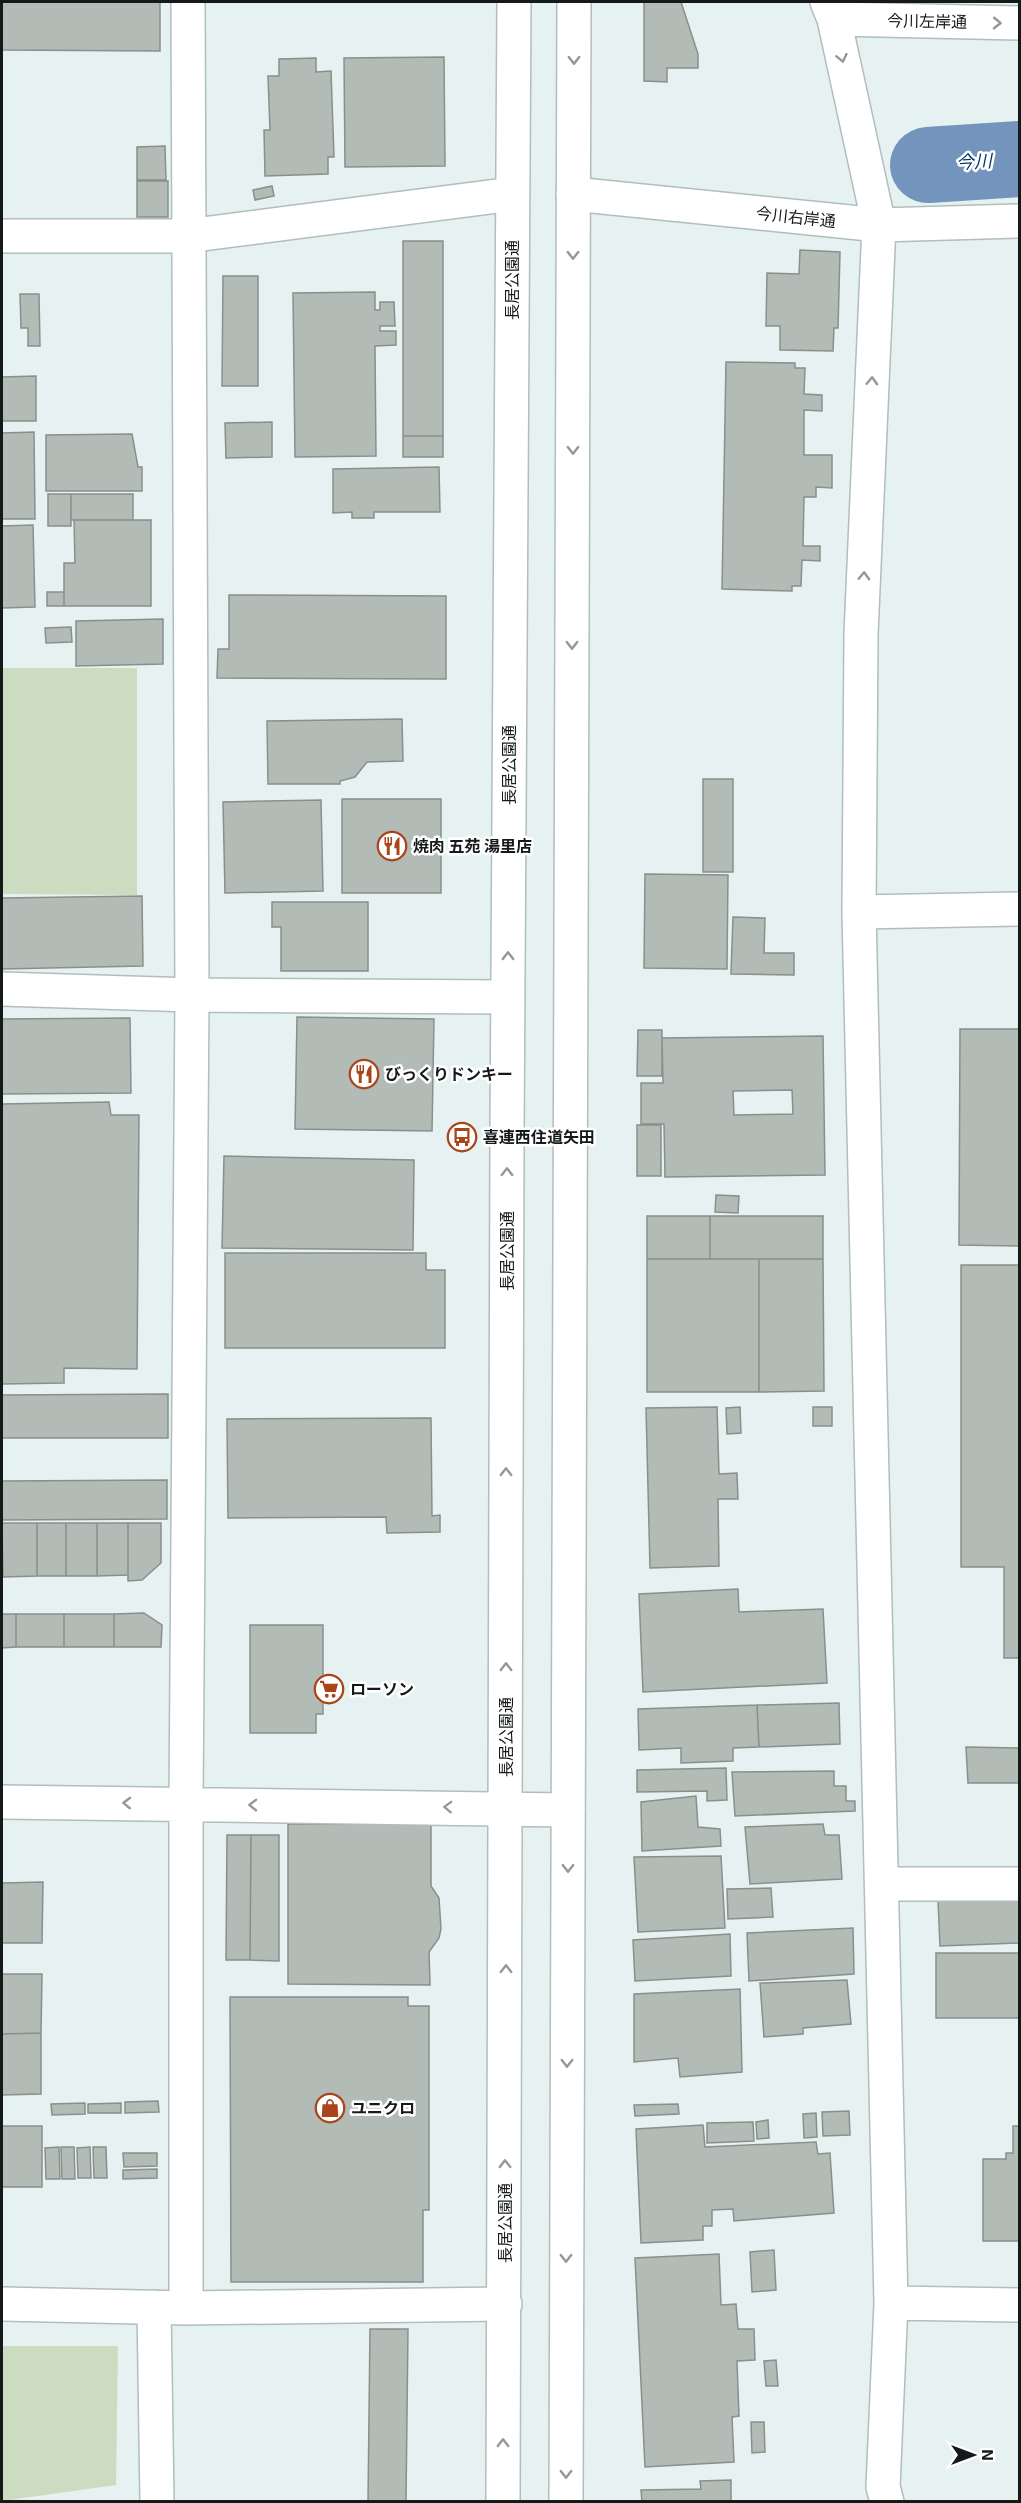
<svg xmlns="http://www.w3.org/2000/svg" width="1021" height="2503" font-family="'Exo 2','Noto Sans JP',sans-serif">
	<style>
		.green { fill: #ccdcc0 }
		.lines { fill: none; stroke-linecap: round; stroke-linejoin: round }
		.river { stroke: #7394bc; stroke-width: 76 }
		.building { fill: #b2bbb6; stroke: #87908b; stroke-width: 1.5; fill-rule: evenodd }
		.minor-casing { stroke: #b2bdbd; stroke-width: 36 }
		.trunk-casing { stroke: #b2bdbd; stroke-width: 36 }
		.minor { stroke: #fff; stroke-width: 33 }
		.trunk { stroke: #fff; stroke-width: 33 }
		.oneway { stroke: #969898 }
		.labels { text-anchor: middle; stroke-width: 5; stroke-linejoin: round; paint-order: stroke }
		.street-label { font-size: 16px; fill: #151919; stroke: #fff }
		.poi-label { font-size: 16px; font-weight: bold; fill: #151919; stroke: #fff; text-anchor: start }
		.water-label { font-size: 18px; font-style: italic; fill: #013667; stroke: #fff }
	</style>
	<rect width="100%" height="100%" fill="#e6f2f1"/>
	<path class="green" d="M 2,668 L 137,668 L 137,895 L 2,894 Z
		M 2,2346 L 118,2346 L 116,2485 L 2,2501 Z"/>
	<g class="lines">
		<path class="river" d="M 928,165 L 1020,159"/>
	</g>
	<path class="building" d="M 2,2 L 160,2 L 160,51 L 2,50 Z
		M 644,2 L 681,2 L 698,54 L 698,68 L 667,68 L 667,82 L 644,81 Z
		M 444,57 L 445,166 L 345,167 L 344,58 Z
		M 316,58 L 316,72 L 331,71 L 334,157 L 328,157 L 328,174 L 265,176 L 264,130 L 270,130 L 268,76 L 279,76 L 279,59 Z
		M 165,146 L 166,180 L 137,180 L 137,147 Z
		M 137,181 L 168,181 L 168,217 L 137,217 Z
		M 272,186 L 274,196 L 255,200 L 253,190 Z
		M 403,241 L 443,241 L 443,436 L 403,436 Z
		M 800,250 L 840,252 L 838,328 L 834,328 L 833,351 L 780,350 L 780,326 L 766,326 L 767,273 L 799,274 Z
		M 223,276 L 258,276 L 258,386 L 222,386 Z
		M 375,292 L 375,310 L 380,310 L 380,302 L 394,302 L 395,326 L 380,326 L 380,331 L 396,331 L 396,345 L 375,346 L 376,456 L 295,457 L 293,293 Z
		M 20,294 L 39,294 L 40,346 L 28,346 L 28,328 L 21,328 Z
		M 726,362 L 795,363 L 795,368 L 805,368 L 804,394 L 822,395 L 822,411 L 804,410 L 804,455 L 832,455 L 832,488 L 816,487 L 816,497 L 804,497 L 803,546 L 820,546 L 820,561 L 802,560 L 801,586 L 792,586 L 792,591 L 722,589 Z
		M 36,376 L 36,421 L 2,421 L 2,377 Z
		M 272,422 L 272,457 L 226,458 L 225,423 Z
		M 34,432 L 35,519 L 2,519 L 2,433 Z
		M 132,434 L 138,467 L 142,467 L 142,491 L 46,491 L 46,435 Z
		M 403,436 L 443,436 L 443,457 L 403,457 Z
		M 439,467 L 440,512 L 374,512 L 374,518 L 352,518 L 352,512 L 333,513 L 333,469 Z
		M 48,494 L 71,494 L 71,526 L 48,526 Z
		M 71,494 L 133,494 L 133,520 L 71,520 Z
		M 74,520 L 151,520 L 151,606 L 64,606 L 64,563 L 75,563 Z
		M 33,525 L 35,607 L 2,608 L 2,526 Z
		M 47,592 L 64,592 L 64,606 L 47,606 Z
		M 229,595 L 446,596 L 446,679 L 217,678 L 218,649 L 229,649 Z
		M 163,619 L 163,664 L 76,666 L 76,621 Z
		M 71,627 L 72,642 L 46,643 L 45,628 Z
		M 402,719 L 403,761 L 367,762 L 355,777 L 340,781 L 340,784 L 268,784 L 267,721 Z
		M 703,779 L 733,779 L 733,872 L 703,872 Z
		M 342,799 L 441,799 L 441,893 L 342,893 Z
		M 321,800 L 323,891 L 225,893 L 223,802 Z
		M 645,874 L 728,875 L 727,969 L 644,968 Z
		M 142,896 L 143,966 L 2,969 L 2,898 Z
		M 272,902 L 368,902 L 368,971 L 281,971 L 281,927 L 272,927 Z
		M 733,917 L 765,918 L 764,953 L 794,953 L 794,975 L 731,974 Z
		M 297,1017 L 434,1019 L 432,1131 L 295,1129 Z
		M 130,1018 L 131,1093 L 2,1094 L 2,1019 Z
		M 960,1029 L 1020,1029 L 1020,1246 L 959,1245 Z
		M 638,1030 L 662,1030 L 662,1076 L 637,1076 Z
		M 823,1036 L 825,1175 L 665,1177 L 664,1124 L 641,1124 L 641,1083 L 663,1083 L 662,1038 ZM 792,1090 L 793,1114 L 734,1115 L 733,1091 Z
		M 109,1102 L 111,1115 L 139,1115 L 137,1369 L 64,1368 L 64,1383 L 2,1384 L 2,1104 Z
		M 637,1125 L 661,1125 L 661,1176 L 637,1176 Z
		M 224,1156 L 414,1160 L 413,1250 L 222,1248 Z
		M 716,1195 L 739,1196 L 738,1213 L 715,1212 Z
		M 647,1216 L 710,1216 L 710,1259 L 647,1259 Z
		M 710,1216 L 823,1216 L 823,1259 L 710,1259 Z
		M 225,1253 L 426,1253 L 426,1270 L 445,1270 L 445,1348 L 225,1348 Z
		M 647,1259 L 759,1259 L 759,1392 L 647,1392 Z
		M 759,1259 L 823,1259 L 824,1391 L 759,1392 Z
		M 961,1265 L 1020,1265 L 1020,1658 L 1004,1658 L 1004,1567 L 961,1567 Z
		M 168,1394 L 168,1438 L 2,1438 L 2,1395 Z
		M 717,1407 L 719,1474 L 737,1473 L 738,1499 L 718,1499 L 719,1566 L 650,1568 L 646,1408 Z
		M 740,1407 L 741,1433 L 727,1434 L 726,1408 Z
		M 813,1407 L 832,1407 L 832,1426 L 813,1426 Z
		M 431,1418 L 432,1516 L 440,1515 L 440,1532 L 387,1533 L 386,1517 L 228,1518 L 227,1419 Z
		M 167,1480 L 167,1519 L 2,1520 L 2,1481 Z
		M 2,1523 L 37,1523 L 37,1576 L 3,1577 Z
		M 37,1523 L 66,1523 L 66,1576 L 37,1576 Z
		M 66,1523 L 97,1523 L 97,1576 L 66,1576 Z
		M 97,1523 L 128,1523 L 128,1575 L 97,1576 Z
		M 128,1523 L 161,1523 L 161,1563 L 142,1580 L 128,1581 Z
		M 738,1589 L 739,1612 L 823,1609 L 827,1683 L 643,1692 L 639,1594 Z
		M 144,1613 L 162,1625 L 161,1647 L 114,1647 L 114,1614 Z
		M 2,1614 L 16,1614 L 16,1647 L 2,1648 Z
		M 16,1614 L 64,1614 L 64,1647 L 16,1647 Z
		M 64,1614 L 114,1614 L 114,1647 L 64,1647 Z
		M 250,1625 L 323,1625 L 323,1714 L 316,1714 L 316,1733 L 250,1733 Z
		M 839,1703 L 840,1744 L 759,1747 L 757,1705 Z
		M 757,1705 L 759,1747 L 733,1748 L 733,1761 L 681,1763 L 681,1748 L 639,1750 L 638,1709 Z
		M 966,1747 L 1020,1748 L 1020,1783 L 968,1783 Z
		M 726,1768 L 727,1800 L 707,1801 L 707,1791 L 637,1792 L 637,1770 Z
		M 834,1771 L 834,1786 L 846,1786 L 846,1801 L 855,1801 L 855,1811 L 735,1816 L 732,1772 Z
		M 696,1796 L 698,1827 L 720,1829 L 721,1846 L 642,1851 L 641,1802 Z
		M 288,1824 L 431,1824 L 431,1886 L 439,1898 L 441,1929 L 439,1938 L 429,1952 L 430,1985 L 288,1984 Z
		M 823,1824 L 825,1835 L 839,1835 L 842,1879 L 750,1884 L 745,1827 Z
		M 227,1835 L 251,1835 L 250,1960 L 226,1960 Z
		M 251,1835 L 279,1835 L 279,1961 L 250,1960 Z
		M 721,1856 L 725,1928 L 638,1932 L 634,1857 Z
		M 43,1882 L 42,1943 L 2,1943 L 2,1883 Z
		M 771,1888 L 773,1917 L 728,1919 L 727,1889 Z
		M 938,1900 L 1020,1901 L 1020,1943 L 940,1946 Z
		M 853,1928 L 854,1974 L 749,1981 L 747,1933 Z
		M 730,1934 L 731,1976 L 635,1981 L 633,1940 Z
		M 936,1953 L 1020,1953 L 1020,2018 L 936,2018 Z
		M 2,1974 L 42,1974 L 41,2033 L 2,2034 Z
		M 847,1980 L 851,2024 L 803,2028 L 803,2034 L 764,2037 L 760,1983 Z
		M 740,1989 L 742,2072 L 680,2077 L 678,2058 L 634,2062 L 634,1994 Z
		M 230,1997 L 408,1997 L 408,2006 L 429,2006 L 429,2210 L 423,2210 L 423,2282 L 231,2282 Z
		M 41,2033 L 41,2094 L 2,2095 L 2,2034 Z
		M 158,2101 L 159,2112 L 125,2113 L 125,2102 Z
		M 85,2103 L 85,2114 L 52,2115 L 51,2104 Z
		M 121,2103 L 121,2113 L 88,2113 L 88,2104 Z
		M 678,2104 L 679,2114 L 635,2116 L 634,2105 Z
		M 849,2111 L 850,2135 L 823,2136 L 822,2112 Z
		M 816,2113 L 817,2137 L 804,2138 L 803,2114 Z
		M 768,2120 L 769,2138 L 757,2139 L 756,2122 Z
		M 753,2122 L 754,2141 L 707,2143 L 707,2123 Z
		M 703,2125 L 705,2147 L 816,2142 L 818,2154 L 830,2153 L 834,2213 L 734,2221 L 733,2209 L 712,2210 L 712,2226 L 703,2226 L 703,2240 L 641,2243 L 636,2129 Z
		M 2,2126 L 42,2126 L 42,2187 L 2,2187 Z
		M 1013,2126 L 1020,2126 L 1020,2241 L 983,2241 L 983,2159 L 1006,2159 L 1006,2153 L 1013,2153 Z
		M 59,2147 L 60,2179 L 46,2179 L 45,2148 Z
		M 61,2147 L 74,2147 L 75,2179 L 62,2179 Z
		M 90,2147 L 91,2178 L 78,2178 L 77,2148 Z
		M 93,2147 L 106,2147 L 107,2178 L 94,2178 Z
		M 123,2153 L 157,2153 L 157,2166 L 124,2167 Z
		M 157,2169 L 157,2178 L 123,2179 L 123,2170 Z
		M 774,2250 L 776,2290 L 752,2292 L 750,2252 Z
		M 719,2254 L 721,2305 L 736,2304 L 738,2329 L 754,2329 L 755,2360 L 737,2361 L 739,2416 L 732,2417 L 734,2462 L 645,2467 L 635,2258 Z
		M 370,2329 L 408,2329 L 406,2502 L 368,2502 Z
		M 776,2360 L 778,2386 L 766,2386 L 764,2361 Z
		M 751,2422 L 764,2422 L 765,2452 L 752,2453 Z
		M 731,2480 L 731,2502 L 642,2502 L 641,2490 L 701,2489 L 700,2481 Z"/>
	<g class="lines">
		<g class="minor-casing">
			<path id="minor" d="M 827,2 L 834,19 L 879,225 L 861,634 L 859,912 L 891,2303 L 883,2487 L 887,2502
				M 834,19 L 1020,23
				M 573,194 L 879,225 L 1020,221
				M 2,236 L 187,236 L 512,194
				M 859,912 L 1020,909
				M 2,989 L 192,995 L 507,997
				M 2,1802 L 568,1810
				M 882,1884 L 1020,1884
				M 891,2303 L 1020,2305
				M 2,2304 L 186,2308 L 505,2304
				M 154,2307 L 157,2502
				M 186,2308 L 186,1804 L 192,995 L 188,2"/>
		</g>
		<g class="trunk-casing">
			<path id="trunk" d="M 503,2502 L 507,1136 L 514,2
				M 566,2502 L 574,2"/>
		</g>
		<use href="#minor" class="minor"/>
		<use href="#trunk" class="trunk"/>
	</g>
	<defs><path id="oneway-chevron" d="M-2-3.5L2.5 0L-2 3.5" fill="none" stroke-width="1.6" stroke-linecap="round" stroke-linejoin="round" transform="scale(1.5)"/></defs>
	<g class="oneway">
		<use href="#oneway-chevron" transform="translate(997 23) rotate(1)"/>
		<use href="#oneway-chevron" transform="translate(842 58) rotate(78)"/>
		<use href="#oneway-chevron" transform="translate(574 60) rotate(90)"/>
		<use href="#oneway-chevron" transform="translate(573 255) rotate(90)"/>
		<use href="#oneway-chevron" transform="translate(872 381) rotate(-88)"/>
		<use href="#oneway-chevron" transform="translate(573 450) rotate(90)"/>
		<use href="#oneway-chevron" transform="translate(864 576) rotate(-88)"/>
		<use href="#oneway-chevron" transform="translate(572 645) rotate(90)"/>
		<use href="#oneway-chevron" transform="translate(508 956) rotate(-90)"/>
		<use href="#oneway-chevron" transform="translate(507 1172) rotate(-90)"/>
		<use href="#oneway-chevron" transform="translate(506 1472) rotate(-90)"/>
		<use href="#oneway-chevron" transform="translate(506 1667) rotate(-90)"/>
		<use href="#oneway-chevron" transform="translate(127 1803) rotate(-179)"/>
		<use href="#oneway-chevron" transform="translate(253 1805) rotate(-179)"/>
		<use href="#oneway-chevron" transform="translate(448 1807) rotate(-178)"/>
		<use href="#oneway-chevron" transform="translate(568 1868) rotate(90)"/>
		<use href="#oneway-chevron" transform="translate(506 1969) rotate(-90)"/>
		<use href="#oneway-chevron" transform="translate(567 2063) rotate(90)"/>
		<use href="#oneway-chevron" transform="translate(505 2164) rotate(-90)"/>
		<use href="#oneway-chevron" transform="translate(566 2258) rotate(90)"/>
		<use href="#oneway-chevron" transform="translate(503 2443) rotate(-90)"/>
		<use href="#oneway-chevron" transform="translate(566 2474) rotate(90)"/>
	</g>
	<defs>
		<g id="restaurant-ring" transform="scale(1.5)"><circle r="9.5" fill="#fff" stroke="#aa441a" stroke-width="1.5"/><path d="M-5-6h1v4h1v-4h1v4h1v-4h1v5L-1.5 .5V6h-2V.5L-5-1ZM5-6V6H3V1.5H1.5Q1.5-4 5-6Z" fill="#aa441a"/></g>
		<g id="bus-ring" transform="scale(1.5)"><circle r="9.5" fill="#fff" stroke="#aa441a" stroke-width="1.5"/><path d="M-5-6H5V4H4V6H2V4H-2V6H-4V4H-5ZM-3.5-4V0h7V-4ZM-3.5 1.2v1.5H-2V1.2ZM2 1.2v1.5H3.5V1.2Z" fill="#aa441a"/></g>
		<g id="supermarket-ring" transform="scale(1.5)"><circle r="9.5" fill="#fff" stroke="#aa441a" stroke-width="1.5"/><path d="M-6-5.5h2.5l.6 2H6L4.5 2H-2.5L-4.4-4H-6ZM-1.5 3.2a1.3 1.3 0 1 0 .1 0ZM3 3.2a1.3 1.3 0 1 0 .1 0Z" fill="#aa441a"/></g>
		<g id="shop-ring" transform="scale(1.5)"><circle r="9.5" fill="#fff" stroke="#aa441a" stroke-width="1.5"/><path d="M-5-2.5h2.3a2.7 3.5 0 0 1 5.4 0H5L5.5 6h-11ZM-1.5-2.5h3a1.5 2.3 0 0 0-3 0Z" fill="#aa441a"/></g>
	</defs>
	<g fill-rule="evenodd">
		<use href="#restaurant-ring" x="392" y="846"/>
		<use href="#restaurant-ring" x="364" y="1074"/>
		<use href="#bus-ring" x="462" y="1137"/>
		<use href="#supermarket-ring" x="329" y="1689"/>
		<use href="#shop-ring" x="330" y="2108"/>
	</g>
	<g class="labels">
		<g class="street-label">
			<text transform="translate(927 21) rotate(1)" y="6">今川左岸通</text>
			<text transform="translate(796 217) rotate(6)" y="6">今川右岸通</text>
			<text transform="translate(512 280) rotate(-90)" y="6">長居公園通</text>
			<text transform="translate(509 765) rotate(-90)" y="6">長居公園通</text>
			<text transform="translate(507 1251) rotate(-90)" y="6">長居公園通</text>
			<text transform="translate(506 1737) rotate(-90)" y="6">長居公園通</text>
			<text transform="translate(505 2223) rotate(-90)" y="6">長居公園通</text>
		</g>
		<g class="poi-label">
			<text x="413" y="852">焼肉 五苑 湯里店</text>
			<text x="385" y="1080">びっくりドンキー</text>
			<text x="483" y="1143">喜連西住道矢田</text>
			<text x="350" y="1695">ローソン</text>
			<text x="351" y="2114">ユニクロ</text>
		</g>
		<g class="water-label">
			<text transform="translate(974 162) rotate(-3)" y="6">今川</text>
		</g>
	</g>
	<rect width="1021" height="2503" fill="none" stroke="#151919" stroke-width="6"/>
	<g transform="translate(973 2455) rotate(90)" stroke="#ffffff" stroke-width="4.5" paint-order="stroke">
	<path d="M0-4.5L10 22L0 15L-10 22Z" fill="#151919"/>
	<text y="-9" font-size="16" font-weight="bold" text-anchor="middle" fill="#151919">N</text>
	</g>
</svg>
